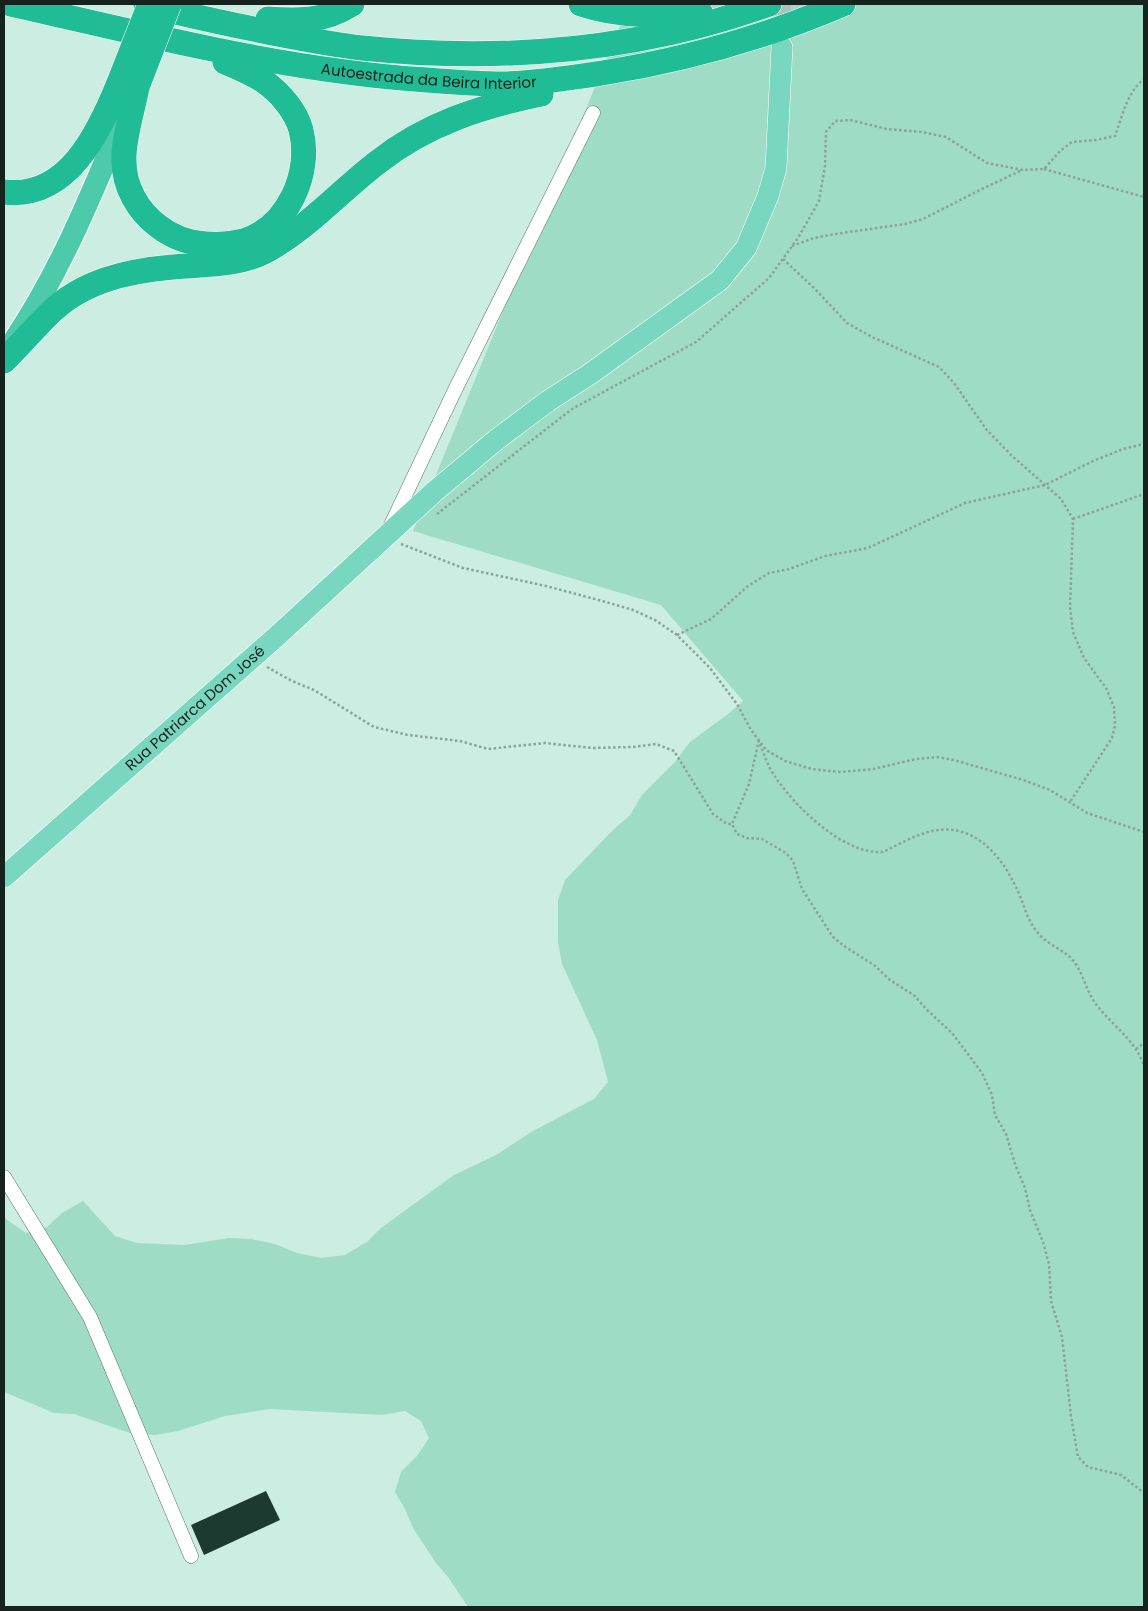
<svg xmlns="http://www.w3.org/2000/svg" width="1148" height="1611" font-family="Poppins,sans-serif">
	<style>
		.green { fill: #9fdcc6 }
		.building { fill: #1d3a30 }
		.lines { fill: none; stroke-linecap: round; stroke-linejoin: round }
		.primary-tunnel { stroke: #a8c4ba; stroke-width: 21; stroke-dasharray: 21 11; stroke-linecap: butt }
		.minor-casing { stroke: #59776c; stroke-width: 15 }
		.primary-casing { stroke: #fff; stroke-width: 22 }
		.trunk-casing { stroke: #fff; stroke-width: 24 }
		.motorway-casing { stroke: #fff; stroke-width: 26 }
		.path { stroke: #8aa39a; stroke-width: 2.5; stroke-dasharray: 2.5 2.5; stroke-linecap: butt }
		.minor { stroke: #fff; stroke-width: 14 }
		.primary { stroke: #79d7bf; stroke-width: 21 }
		.trunk { stroke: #4ccaaa; stroke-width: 22 }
		.motorway { stroke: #1fbc95; stroke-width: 25 }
		.motorway-bridge-casing { stroke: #fff; stroke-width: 26; stroke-linecap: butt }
		.motorway-bridge { stroke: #1fbc95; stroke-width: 25 }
		.labels { text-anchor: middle; stroke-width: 5; stroke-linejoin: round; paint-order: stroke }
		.street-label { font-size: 15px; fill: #16221e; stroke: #ccede1 }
	</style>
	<rect width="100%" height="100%" fill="#ccede1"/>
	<path class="green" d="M 629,4 L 1144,4 L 1144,1607 L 468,1607 L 448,1577 L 436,1563 L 413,1528 L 405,1509 L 395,1492 L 401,1472 L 417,1456 L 429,1438 L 421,1421 L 405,1411 L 382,1415 L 270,1409 L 225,1416 L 178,1431 L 155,1435 L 133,1434 L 74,1414 L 54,1413 L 4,1392 L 4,1216 L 6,1219 L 26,1233 L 47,1227 L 62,1213 L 83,1201 L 115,1236 L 137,1243 L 184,1245 L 229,1238 L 251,1239 L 275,1244 L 297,1253 L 321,1258 L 345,1255 L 367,1242 L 381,1228 L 454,1175 L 496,1155 L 533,1131 L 594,1099 L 608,1082 L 597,1040 L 562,964 L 558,943 L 558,900 L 565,880 L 612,831 L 630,815 L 642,795 L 675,762 L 690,742 L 728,714 L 743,701 L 661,605 L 413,531 Z"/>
	<path class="building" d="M 266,1491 L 280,1520 L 204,1555 L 191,1525 Z"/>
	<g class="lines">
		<path class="primary-tunnel" d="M 780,4 L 782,44"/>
		<g class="minor-casing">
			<path id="minor" d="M 391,525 L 454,392 L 593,113
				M 4,1177 L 90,1317 L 191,1556"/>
		</g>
		<g class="primary-casing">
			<g id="primary">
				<path id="s1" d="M 4,877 L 277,636 L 435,491 L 496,440 L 548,401 L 590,374 L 720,280 L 746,248 L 768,196 L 776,168 L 782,47"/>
			</g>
		</g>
		<g class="trunk-casing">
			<path id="trunk" d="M 15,339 C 61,270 92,193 124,117"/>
		</g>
		<g class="motorway-casing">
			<g id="motorway">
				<path id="s2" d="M 11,4 C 148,35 286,71 427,80 C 452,82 478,84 504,84 C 537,83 569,78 602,73 C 684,60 766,37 843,4"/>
				<path d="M 581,4 C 619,17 660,16 700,12"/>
				<path d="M 146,5 C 192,16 237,26 283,35 C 309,40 336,45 362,48 C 499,62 639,51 769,4"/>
				<path d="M 268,19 C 300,21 324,22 352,4"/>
				<path d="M 137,87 C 133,110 123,139 124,161 C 124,187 138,211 158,226 C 172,237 188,243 206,244 C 218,245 232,244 244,241 C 288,227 312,173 301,130 C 296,111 280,93 265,82 C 252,73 239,68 225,62"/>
				<path d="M 4,192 C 68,200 99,132 119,83"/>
				<path d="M 4,361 C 19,346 33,330 49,314 C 82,281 127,271 173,267 C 204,264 238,266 266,251 C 308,228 340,191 378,162 C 426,124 482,106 541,94"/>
			</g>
		</g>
		<path class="path" d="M 1044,169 L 1144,197
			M 792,246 L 814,238 L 835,234 L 905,224 L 923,219 L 978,191 L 1022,170
			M 783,259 L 814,288 L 847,323 L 872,337 L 939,367 L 954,383 L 986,429 L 1011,455 L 1061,499 L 1073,519 L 1070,607 L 1073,632 L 1084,658 L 1106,688 L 1114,707 L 1115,726 L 1112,738 L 1070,802
			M 437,514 L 572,409 L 696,342 L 769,278 L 798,238 L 819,201 L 825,166 L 826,132 L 835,121 L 850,120 L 887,129 L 922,132 L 946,137 L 987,163 L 1023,170 L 1044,169 L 1060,151 L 1072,142 L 1096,140 L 1115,136 C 1122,117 1127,92 1144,79
			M 1073,519 L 1144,494
			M 401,544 L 463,568 L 546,586 L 606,602 L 633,610 L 655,620 L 677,635 L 710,668 L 737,704 L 751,730 L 766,750 L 785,761 L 812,769 L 841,772 L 873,769 L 916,759 L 937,757 L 954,760 L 1023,780 L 1050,790 L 1087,813 L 1144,832
			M 677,635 L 711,619 L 748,586 L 769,573 L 789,569 L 825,556 L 868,548 L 965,503 L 1045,485 L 1093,461 L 1123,449 L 1144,444
			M 267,667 L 292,681 L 314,690 L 374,727 L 408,735 L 460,741 L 488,749 L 545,743 L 592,748 L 633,747 L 656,744 L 674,751 L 713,814 L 727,824 L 732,824
			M 759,740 L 749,784 L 732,824 L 737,834 L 747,838 L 762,839 L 786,853 L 793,861 L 802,889 L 833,937 L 844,946 L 874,965 L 890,980 L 915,996 L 926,1009 L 952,1033 L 982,1073 L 992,1095 L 995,1115 L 1006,1134 L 1015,1164 L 1025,1188 L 1030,1210 L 1043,1242 L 1049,1264 L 1051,1301 L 1062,1337 L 1071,1416 L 1078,1457 L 1088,1467 L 1121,1475 L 1144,1493
			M 760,744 C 764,755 768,766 774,775 C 794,806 844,855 883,852 C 908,840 934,823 962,832 C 992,841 1011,873 1022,901 C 1026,913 1030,924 1039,934 C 1047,944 1065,951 1072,959 C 1083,972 1086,990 1095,1003 C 1107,1019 1124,1032 1135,1048 C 1139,1053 1141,1059 1144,1065
			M 1136,1049 L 1144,1043"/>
		<use href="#minor" class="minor"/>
		<use href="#primary" class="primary"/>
		<use href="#trunk" class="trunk"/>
		<use href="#motorway" class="motorway"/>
		<g class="motorway-bridge-casing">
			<path id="motorway-bridge" d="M 119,83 L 150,4
				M 137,87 L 169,4"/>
		</g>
		<use href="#motorway-bridge" class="motorway-bridge"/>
	</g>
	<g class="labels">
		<g class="street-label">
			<text dy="5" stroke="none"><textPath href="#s2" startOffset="425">Autoestrada da Beira Interior</textPath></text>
			<text dy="5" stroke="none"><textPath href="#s1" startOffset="255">Rua Patriarca Dom José</textPath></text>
		</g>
	</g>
	<rect width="1148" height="1611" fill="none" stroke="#16221e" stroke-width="10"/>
</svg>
